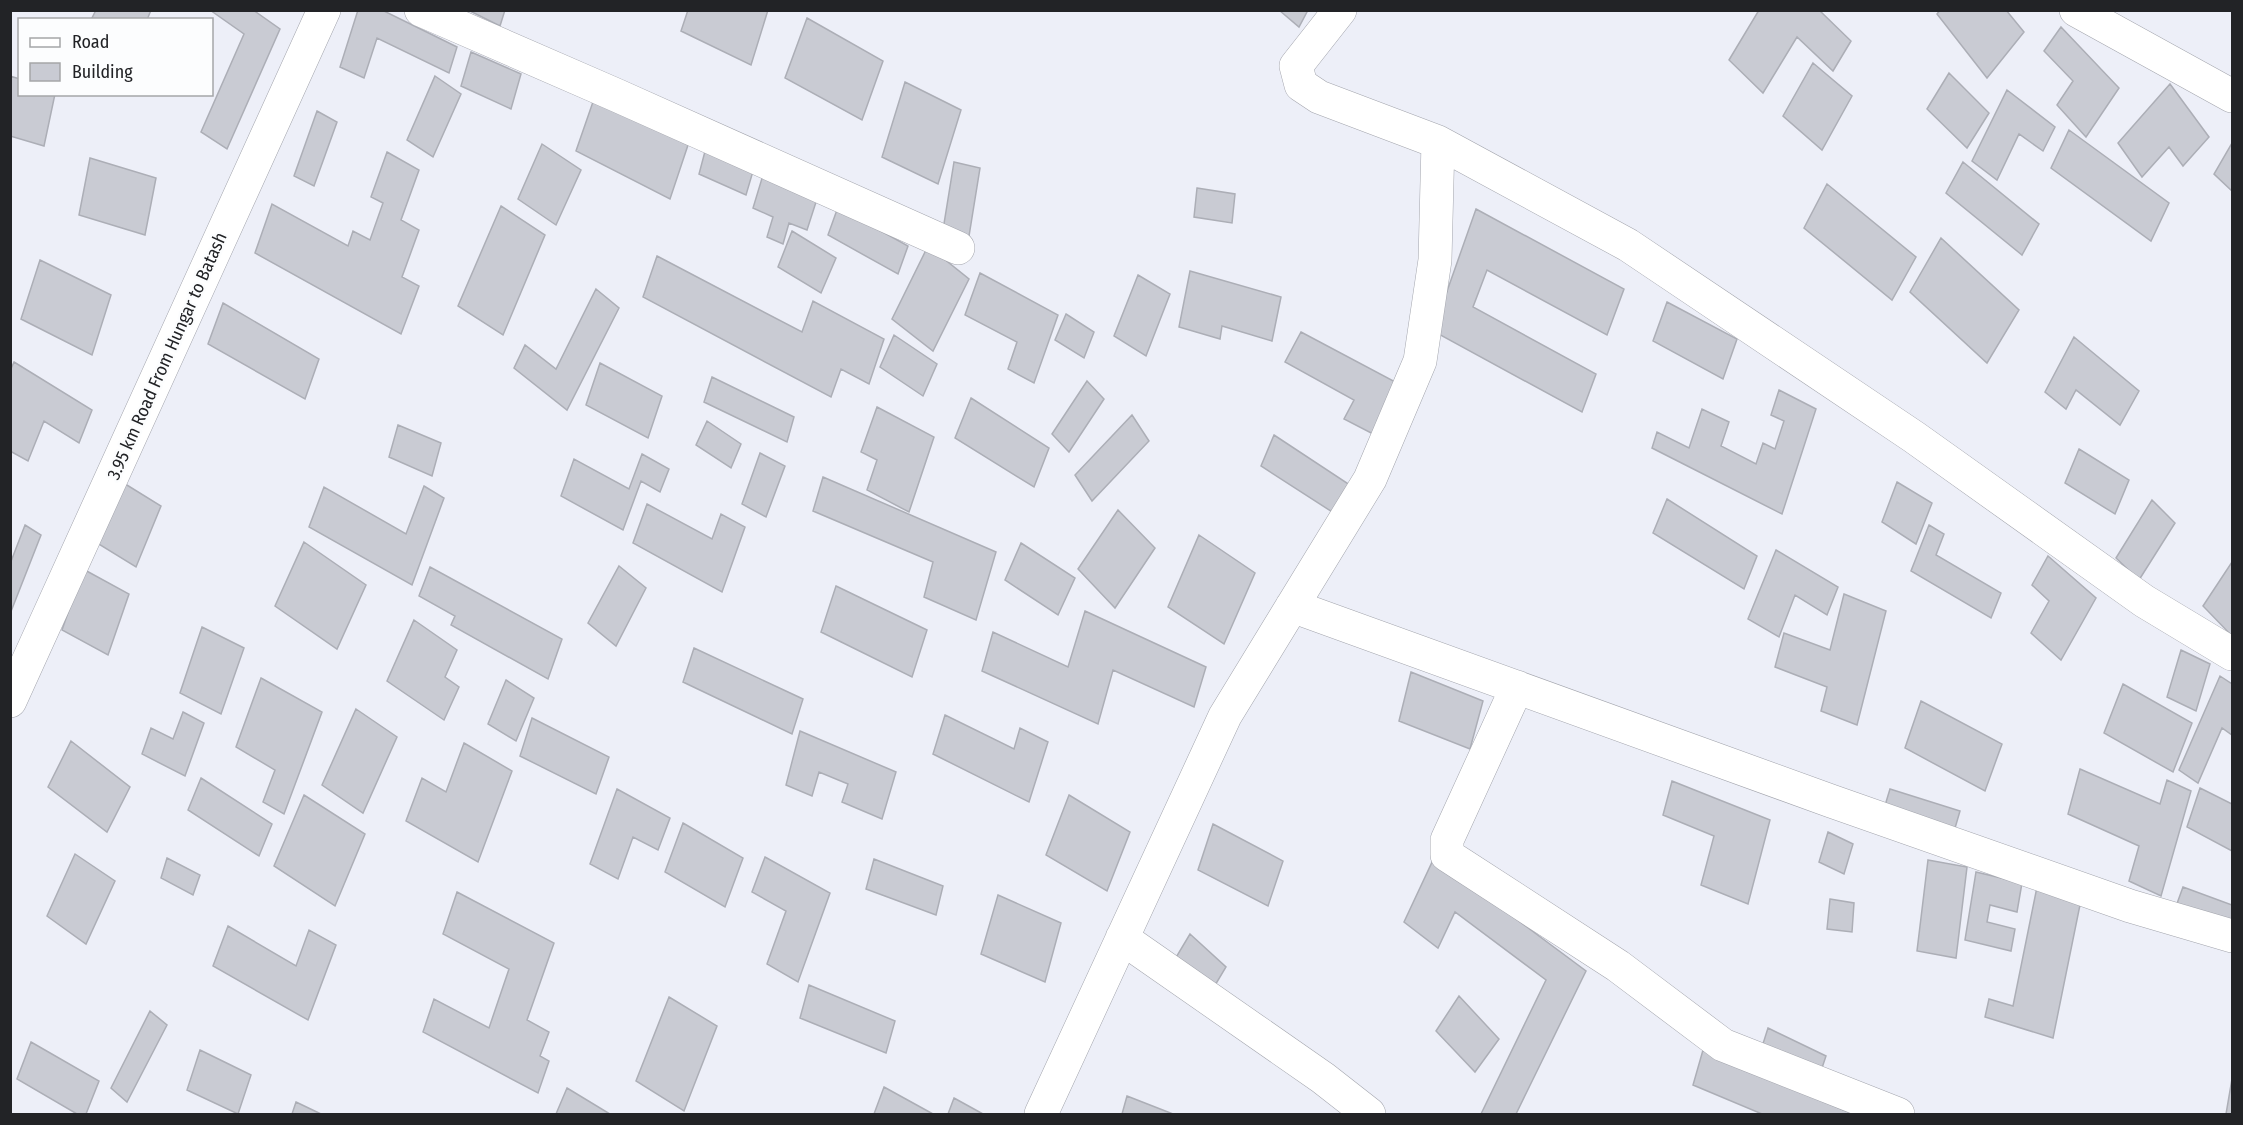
<svg xmlns="http://www.w3.org/2000/svg" width="2243" height="1125" font-family="'Fira Sans Condensed',sans-serif">
	<style>
		.building { fill: #c9cbd3; stroke: #acaeb6; stroke-width: 1.5 }
		.lines { fill: none; stroke-linecap: round; stroke-linejoin: round }
		.minor-casing { stroke: #a3a5ad; stroke-width: 34 }
		.minor { stroke: #fff; stroke-width: 33 }
		.labels { text-anchor: middle; stroke-width: 5; stroke-linejoin: round; paint-order: stroke }
		.street-label { font-size: 18px; fill: #222326; stroke: #fcfdfe }
	</style>
	<rect width="100%" height="100%" fill="#edeff8"/>
	<path class="building" d="M 96,10 L 151,10 L 147,20 L 95,20 L 92,18 Z
		M 210,10 L 253,10 L 280,29 L 227,149 L 201,132 L 244,34 Z
		M 358,10 L 382,10 L 457,47 L 449,73 L 377,38 L 364,78 L 340,67 Z
		M 468,10 L 505,10 L 500,26 Z
		M 688,10 L 768,10 L 751,65 L 681,31 Z
		M 1279,10 L 1308,10 L 1299,27 Z
		M 1759,10 L 1819,10 L 1851,41 L 1833,71 L 1797,37 L 1763,93 L 1729,60 Z
		M 1940,10 L 2006,10 L 2024,32 L 1987,78 L 1937,14 Z
		M 807,18 L 883,61 L 862,120 L 785,78 Z
		M 2061,27 L 2119,88 L 2086,137 L 2057,105 L 2073,81 L 2044,51 Z
		M 471,52 L 521,74 L 511,109 L 461,86 Z
		M 1813,63 L 1852,96 L 1822,150 L 1783,116 Z
		M 1949,73 L 1989,113 L 1967,148 L 1927,109 Z
		M 10,76 L 20,79 L 20,94 L 55,94 L 44,146 L 10,136 Z
		M 435,76 L 461,94 L 433,157 L 407,140 Z
		M 905,82 L 961,110 L 938,184 L 882,157 Z
		M 2170,84 L 2209,137 L 2183,166 L 2169,147 L 2142,177 L 2118,143 Z
		M 2007,90 L 2055,127 L 2043,151 L 2019,134 L 1997,180 L 1972,161 Z
		M 595,96 L 688,145 L 670,199 L 576,151 Z
		M 317,111 L 337,122 L 314,186 L 294,176 Z
		M 2069,130 L 2169,203 L 2151,241 L 2051,168 Z
		M 708,140 L 756,161 L 746,195 L 699,174 Z
		M 2232,143 L 2232,191 L 2214,174 Z
		M 542,144 L 581,170 L 556,225 L 518,199 Z
		M 387,152 L 419,170 L 401,220 L 419,230 L 402,277 L 419,286 L 401,334 L 255,253 L 272,204 L 348,246 L 353,231 L 370,240 L 383,203 L 371,197 Z
		M 90,158 L 156,178 L 145,235 L 79,215 Z
		M 954,162 L 980,168 L 969,236 L 943,230 Z
		M 1963,162 L 2039,224 L 2022,255 L 1946,193 Z
		M 763,175 L 817,199 L 807,230 L 789,223 L 783,244 L 767,237 L 773,217 L 753,208 Z
		M 1827,184 L 1916,257 L 1892,300 L 1804,228 Z
		M 1197,188 L 1235,194 L 1232,223 L 1194,217 Z
		M 501,206 L 545,235 L 503,335 L 458,306 Z
		M 838,207 L 908,246 L 898,274 L 828,235 Z
		M 1476,209 L 1624,289 L 1607,335 L 1487,270 L 1473,307 L 1596,374 L 1582,412 L 1433,331 Z
		M 792,231 L 836,258 L 821,293 L 778,267 Z
		M 1941,238 L 2019,310 L 1987,363 L 1910,292 Z
		M 928,246 L 969,279 L 933,351 L 892,319 Z
		M 657,256 L 802,332 L 813,301 L 884,339 L 869,384 L 841,369 L 831,397 L 643,297 Z
		M 40,260 L 111,295 L 92,355 L 21,319 Z
		M 1190,271 L 1281,297 L 1272,341 L 1222,326 L 1220,339 L 1179,327 Z
		M 980,273 L 1058,315 L 1034,383 L 1008,369 L 1017,342 L 965,315 Z
		M 1138,275 L 1170,294 L 1146,356 L 1114,336 Z
		M 596,289 L 619,308 L 567,410 L 514,368 L 525,345 L 556,369 Z
		M 1667,302 L 1737,339 L 1723,379 L 1653,341 Z
		M 223,303 L 319,359 L 305,399 L 208,344 Z
		M 1066,314 L 1094,332 L 1084,358 L 1055,340 Z
		M 1301,332 L 1401,385 L 1375,435 L 1344,419 L 1354,400 L 1285,362 Z
		M 894,335 L 937,364 L 923,396 L 880,367 Z
		M 2074,337 L 2139,391 L 2120,425 L 2076,390 L 2066,409 L 2045,392 Z
		M 14,362 L 92,410 L 79,443 L 44,421 L 28,461 L 10,451 L 10,371 Z
		M 600,363 L 662,396 L 648,438 L 586,405 Z
		M 712,377 L 794,417 L 787,442 L 704,402 Z
		M 1087,381 L 1104,399 L 1069,452 L 1052,434 Z
		M 1779,390 L 1816,409 L 1782,514 L 1652,448 L 1657,432 L 1689,448 L 1702,409 L 1729,422 L 1721,446 L 1756,464 L 1763,443 L 1775,449 L 1784,421 L 1771,415 Z
		M 971,398 L 1049,448 L 1034,487 L 955,438 Z
		M 877,407 L 934,437 L 909,512 L 867,490 L 877,460 L 861,452 Z
		M 1132,415 L 1149,441 L 1092,501 L 1075,475 Z
		M 707,421 L 741,444 L 731,468 L 696,445 Z
		M 398,425 L 441,443 L 432,476 L 389,457 Z
		M 1274,435 L 1353,487 L 1340,517 L 1261,466 Z
		M 2079,449 L 2129,480 L 2115,514 L 2065,483 Z
		M 760,453 L 785,466 L 766,517 L 742,504 Z
		M 642,454 L 669,469 L 660,492 L 641,481 L 623,530 L 561,496 L 574,459 L 629,489 Z
		M 823,477 L 996,552 L 976,620 L 924,597 L 933,562 L 813,511 Z
		M 122,482 L 161,506 L 136,567 L 97,543 Z
		M 1897,482 L 1932,503 L 1916,544 L 1882,522 Z
		M 424,486 L 444,498 L 412,585 L 309,527 L 324,487 L 406,534 Z
		M 1667,499 L 1757,556 L 1744,589 L 1653,533 Z
		M 2152,500 L 2175,523 L 2139,580 L 2116,558 Z
		M 647,504 L 712,539 L 721,514 L 745,527 L 722,592 L 633,543 Z
		M 1118,510 L 1155,548 L 1115,608 L 1078,569 Z
		M 25,525 L 41,535 L 10,614 L 10,564 Z
		M 1929,525 L 1944,534 L 1936,555 L 2001,593 L 1991,618 L 1911,571 Z
		M 1199,535 L 1255,573 L 1224,644 L 1168,607 Z
		M 304,542 L 366,585 L 337,649 L 275,606 Z
		M 1021,543 L 1075,578 L 1058,615 L 1005,580 Z
		M 1776,550 L 1838,587 L 1827,615 L 1795,595 L 1779,637 L 1748,619 Z
		M 2048,556 L 2096,598 L 2061,660 L 2031,633 L 2049,601 L 2032,585 Z
		M 2232,562 L 2232,636 L 2203,606 Z
		M 619,566 L 646,588 L 616,646 L 588,623 Z
		M 430,567 L 562,639 L 548,679 L 451,625 L 455,616 L 419,596 Z
		M 83,569 L 129,594 L 108,655 L 62,630 Z
		M 836,586 L 927,630 L 912,677 L 821,632 Z
		M 1844,594 L 1886,611 L 1857,725 L 1821,711 L 1827,687 L 1775,667 L 1784,633 L 1830,650 Z
		M 1085,611 L 1206,667 L 1194,707 L 1113,670 L 1098,724 L 982,671 L 993,632 L 1068,667 Z
		M 414,620 L 457,650 L 445,677 L 459,687 L 444,720 L 387,681 Z
		M 202,627 L 244,648 L 221,714 L 180,693 Z
		M 694,648 L 803,699 L 792,734 L 683,682 Z
		M 2181,650 L 2210,664 L 2196,711 L 2167,697 Z
		M 1411,672 L 1483,701 L 1470,749 L 1399,721 Z
		M 2220,676 L 2232,684 L 2232,735 L 2222,728 L 2198,783 L 2179,770 Z
		M 261,678 L 322,712 L 284,814 L 263,802 L 275,770 L 236,747 Z
		M 506,680 L 534,698 L 516,741 L 488,724 Z
		M 2123,684 L 2192,723 L 2173,772 L 2104,733 Z
		M 1921,701 L 2002,744 L 1985,791 L 1905,748 Z
		M 356,709 L 397,737 L 363,813 L 322,785 Z
		M 183,712 L 204,723 L 185,776 L 142,754 L 151,728 L 173,739 Z
		M 945,715 L 1014,749 L 1020,728 L 1048,742 L 1029,802 L 933,754 Z
		M 532,718 L 609,757 L 596,794 L 520,756 Z
		M 800,731 L 896,772 L 882,819 L 842,802 L 848,784 L 819,772 L 812,796 L 786,785 Z
		M 71,741 L 130,787 L 107,832 L 48,787 Z
		M 464,743 L 512,771 L 478,862 L 406,821 L 422,778 L 446,792 Z
		M 2080,769 L 2160,804 L 2167,780 L 2191,791 L 2161,896 L 2129,881 L 2139,846 L 2068,814 Z
		M 201,778 L 272,824 L 259,856 L 188,810 Z
		M 1672,781 L 1770,820 L 1748,904 L 1701,885 L 1714,836 L 1663,815 Z
		M 2200,788 L 2232,804 L 2232,851 L 2187,827 Z
		M 617,789 L 670,818 L 658,850 L 633,837 L 618,879 L 590,864 Z
		M 1890,789 L 1960,811 L 1953,835 L 1883,812 Z
		M 304,795 L 365,834 L 335,906 L 274,866 Z
		M 1069,795 L 1130,832 L 1107,891 L 1046,855 Z
		M 683,823 L 743,858 L 725,907 L 665,872 Z
		M 1213,824 L 1283,861 L 1268,906 L 1198,870 Z
		M 1828,832 L 1853,844 L 1844,874 L 1819,862 Z
		M 75,854 L 115,881 L 86,944 L 47,916 Z
		M 765,857 L 830,893 L 798,982 L 767,964 L 786,911 L 752,892 Z
		M 167,858 L 200,875 L 193,895 L 161,878 Z
		M 1434,858 L 1586,971 L 1516,1114 L 1481,1114 L 1546,980 L 1455,912 L 1438,948 L 1404,922 Z
		M 874,859 L 943,886 L 936,915 L 866,889 Z
		M 1928,860 L 1967,867 L 1956,958 L 1917,951 Z
		M 1976,872 L 2022,883 L 2017,912 L 1990,905 L 1987,922 L 2015,929 L 2011,951 L 1965,940 Z
		M 2037,887 L 2081,900 L 2053,1038 L 1985,1017 L 1989,999 L 2013,1006 Z
		M 2183,887 L 2232,905 L 2232,929 L 2175,909 Z
		M 457,892 L 554,943 L 527,1020 L 549,1032 L 540,1056 L 549,1061 L 538,1093 L 423,1032 L 434,999 L 489,1028 L 509,969 L 443,934 Z
		M 998,895 L 1061,923 L 1045,982 L 981,954 Z
		M 1830,899 L 1854,903 L 1852,932 L 1827,929 Z
		M 228,926 L 296,966 L 309,930 L 336,945 L 308,1020 L 213,966 Z
		M 1190,934 L 1226,967 L 1211,992 L 1175,959 Z
		M 809,985 L 895,1021 L 886,1053 L 800,1018 Z
		M 1459,996 L 1499,1039 L 1475,1072 L 1436,1031 Z
		M 669,997 L 717,1026 L 684,1111 L 636,1081 Z
		M 150,1011 L 167,1025 L 127,1102 L 111,1088 Z
		M 1768,1028 L 1826,1056 L 1819,1077 L 1761,1050 Z
		M 31,1042 L 99,1081 L 86,1114 L 77,1114 L 17,1079 Z
		M 200,1050 L 251,1075 L 238,1114 L 187,1090 Z
		M 1703,1050 L 1853,1114 L 1762,1114 L 1693,1085 Z
		M 2232,1079 L 2232,1114 L 2226,1114 Z
		M 884,1087 L 933,1114 L 874,1114 Z
		M 567,1088 L 610,1114 L 556,1114 Z
		M 1127,1096 L 1173,1114 L 1122,1114 Z
		M 954,1098 L 983,1114 L 948,1114 Z
		M 296,1102 L 321,1114 L 292,1114 Z"/>
	<g class="lines">
		<g class="minor-casing">
			<path id="minor" d="M 421,10 L 616,95 L 958,248
				M 1340,10 L 1296,66 L 1301,85 L 1319,97 L 1438,142 L 1628,245 L 1914,437 L 2144,601 L 2232,654
				M 2076,10 L 2232,96
				M 1292,606 L 1831,801 L 2130,906 L 2232,936
				M 1517,687 L 1447,840 L 1447,855 L 1618,966 L 1723,1045 L 1898,1114
				M 10,701 L 324,10
				M 1122,938 L 1323,1078 L 1369,1114
				M 1041,1114 L 1225,716 L 1370,479 L 1420,361 L 1435,260 L 1438,142"/>
		</g>
		<use href="#minor" class="minor"/>
	</g>
	<g class="labels">
		<g class="street-label">
			<text transform="translate(167 356) rotate(-66)" y="6">3.95 km Road From Hungar to Batash</text>
		</g>
	</g>
	<rect width="2243" height="1125" fill="none" stroke="#222326" stroke-width="24"/>
	<rect x="18" y="18" width="195" height="78" fill="#fcfdfe" stroke="#a5a6a8" stroke-width="1.5"/>
	<rect x="30" y="38" width="30" height="9" fill="#ffffff" stroke="#a5a6a8" stroke-width="1.5"/>
	<text x="72" y="48" font-size="18" fill="#222326">Road</text>
	<rect x="30" y="63" width="30" height="18" fill="#c9cbd3" stroke="#a5a6a8" stroke-width="1.5"/>
	<text x="72" y="78" font-size="18" fill="#222326">Building</text>
</svg>
